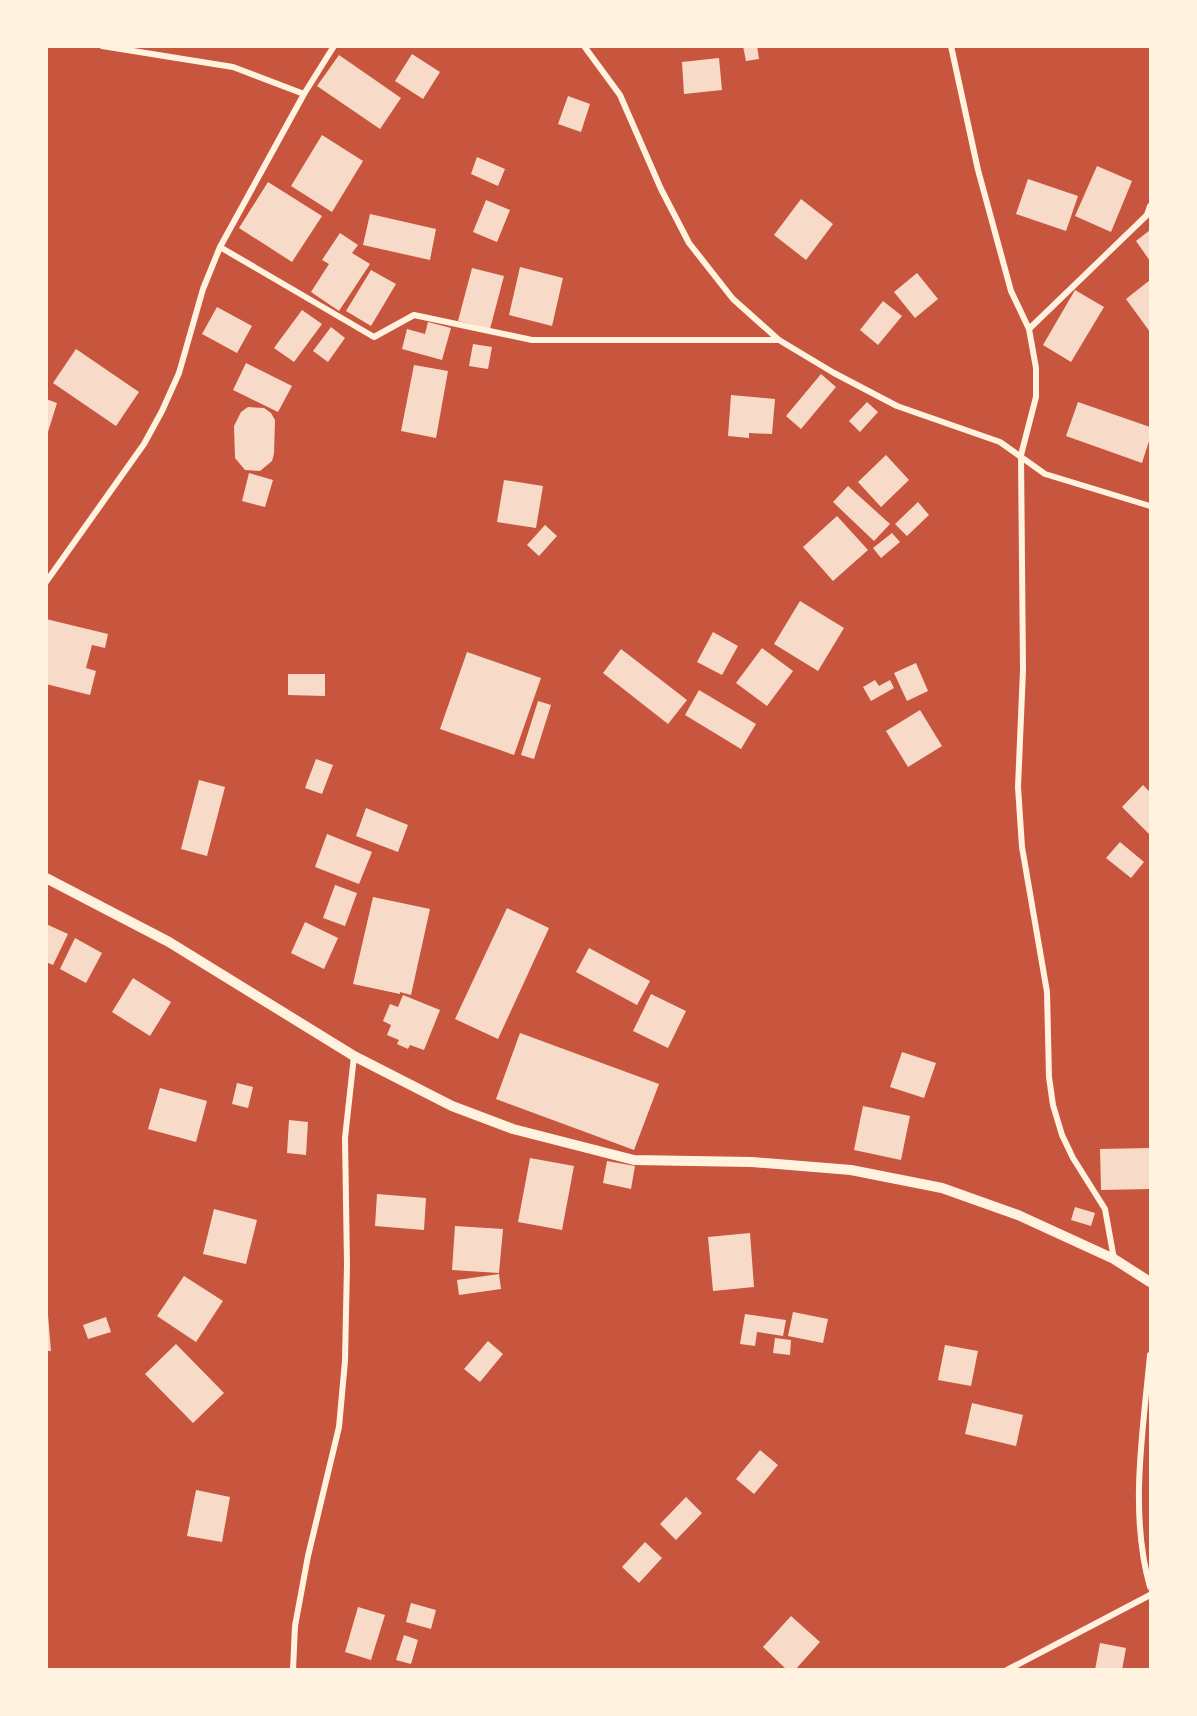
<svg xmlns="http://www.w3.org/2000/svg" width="1197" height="1716" font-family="'Source Sans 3',sans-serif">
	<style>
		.building { fill: #f7dbc8 }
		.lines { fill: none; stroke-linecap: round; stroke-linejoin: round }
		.minor { stroke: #fff3e0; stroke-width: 6 }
		.tertiary { stroke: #fff3e0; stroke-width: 10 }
	</style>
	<rect width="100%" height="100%" fill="#c8553d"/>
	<path class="building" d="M 743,46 L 757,46 L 759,59 L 746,61 Z
		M 412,54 L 440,72 L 423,99 L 395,81 Z
		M 339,55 L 401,98 L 380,129 L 317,86 Z
		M 719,58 L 722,90 L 684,94 L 682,62 Z
		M 568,96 L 590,104 L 581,132 L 558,124 Z
		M 322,135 L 363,161 L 332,212 L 291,186 Z
		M 477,157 L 505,169 L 498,186 L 471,174 Z
		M 1097,166 L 1132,181 L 1111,232 L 1075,216 Z
		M 1028,179 L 1078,196 L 1066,231 L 1016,214 Z
		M 268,182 L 322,216 L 292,262 L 239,228 Z
		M 801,199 L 833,224 L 806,260 L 774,235 Z
		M 486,200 L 510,210 L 497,242 L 473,232 Z
		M 370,214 L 436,229 L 430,260 L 363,245 Z
		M 1150,230 L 1150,261 L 1136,241 Z
		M 340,233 L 358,245 L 352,253 L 370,264 L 339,311 L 311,292 L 329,264 L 322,260 Z
		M 520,267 L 563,278 L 552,326 L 509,315 Z
		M 472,268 L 504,276 L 490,329 L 458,321 Z
		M 371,270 L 396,284 L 371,326 L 346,311 Z
		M 917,273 L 938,299 L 915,318 L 894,292 Z
		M 1150,280 L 1150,332 L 1126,299 Z
		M 1075,290 L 1104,307 L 1071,362 L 1043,345 Z
		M 883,301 L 902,316 L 878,345 L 860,330 Z
		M 217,307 L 252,326 L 237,353 L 202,334 Z
		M 302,310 L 322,324 L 294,362 L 274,348 Z
		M 428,322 L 451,328 L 442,360 L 402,349 L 407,329 L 425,334 Z
		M 331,327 L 345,338 L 328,362 L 313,351 Z
		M 473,344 L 492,347 L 488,369 L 469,366 Z
		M 76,349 L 139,392 L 116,426 L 53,383 Z
		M 246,363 L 292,386 L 278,412 L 233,390 Z
		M 414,365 L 448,371 L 436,438 L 401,431 Z
		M 821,374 L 836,387 L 801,429 L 786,416 Z
		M 731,395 L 775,399 L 772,434 L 749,433 L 749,438 L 728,436 Z
		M 46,399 L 57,403 L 47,435 L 46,435 Z
		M 867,402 L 878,412 L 860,432 L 849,421 Z
		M 1078,402 L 1150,427 L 1150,438 L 1142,463 L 1066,436 Z
		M 248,407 L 264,408 L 271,413 L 275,420 L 274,454 L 272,461 L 260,471 L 245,470 L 235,458 L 234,426 L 241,412 Z
		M 886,455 L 909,480 L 881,507 L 858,482 Z
		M 249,473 L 273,480 L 265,507 L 242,501 Z
		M 504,480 L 543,486 L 536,528 L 497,522 Z
		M 848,486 L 890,524 L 874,541 L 833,502 Z
		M 918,502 L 929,515 L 907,536 L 895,524 Z
		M 837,516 L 868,550 L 833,581 L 803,547 Z
		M 545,525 L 557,536 L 539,556 L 527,545 Z
		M 892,533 L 900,542 L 881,558 L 873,548 Z
		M 800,601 L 844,628 L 818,671 L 774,644 Z
		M 46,619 L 108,634 L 105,648 L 92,645 L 86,668 L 96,671 L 90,695 L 46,684 Z
		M 713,632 L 738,646 L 722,675 L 697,662 Z
		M 762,648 L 793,671 L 767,706 L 736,683 Z
		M 621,649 L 687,700 L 668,724 L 603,673 Z
		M 467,652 L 541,678 L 514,755 L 440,729 Z
		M 916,663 L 928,691 L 907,701 L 894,673 Z
		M 288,674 L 325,674 L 325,696 L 288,695 Z
		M 875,680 L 879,686 L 890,680 L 894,688 L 871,701 L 863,687 Z
		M 699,690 L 756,724 L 741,749 L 685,715 Z
		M 538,701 L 551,705 L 534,759 L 521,755 Z
		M 920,710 L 942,746 L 908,767 L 886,731 Z
		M 316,759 L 333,765 L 322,794 L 305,788 Z
		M 199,780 L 225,787 L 207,856 L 181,849 Z
		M 1143,785 L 1150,792 L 1150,835 L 1122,807 Z
		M 366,808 L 408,825 L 398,852 L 356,836 Z
		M 327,834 L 372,852 L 359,884 L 315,867 Z
		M 1120,842 L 1144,862 L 1131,878 L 1106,858 Z
		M 335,885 L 357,893 L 345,926 L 323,918 Z
		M 373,897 L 430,909 L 411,995 L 400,992 L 400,994 L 353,984 Z
		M 507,908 L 549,928 L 498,1039 L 455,1019 Z
		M 305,922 L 338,938 L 324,969 L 291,953 Z
		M 46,924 L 68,934 L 53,965 L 46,962 Z
		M 75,938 L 102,953 L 86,983 L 60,969 Z
		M 589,948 L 650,981 L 637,1005 L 576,972 Z
		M 133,978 L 171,1002 L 150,1036 L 112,1012 Z
		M 651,994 L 686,1011 L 668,1048 L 633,1031 Z
		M 403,995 L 440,1010 L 424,1050 L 410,1045 L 408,1049 L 397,1044 L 399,1040 L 387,1035 L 391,1025 L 383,1021 L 390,1004 L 398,1007 Z
		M 520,1033 L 659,1084 L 634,1150 L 496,1099 Z
		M 902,1052 L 936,1063 L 924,1098 L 890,1087 Z
		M 237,1083 L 253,1087 L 248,1108 L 232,1104 Z
		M 160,1088 L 207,1101 L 196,1142 L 148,1129 Z
		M 863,1106 L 910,1116 L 901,1160 L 854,1150 Z
		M 289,1120 L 308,1122 L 306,1155 L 287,1153 Z
		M 1150,1148 L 1150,1189 L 1101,1190 L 1100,1149 Z
		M 530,1158 L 574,1166 L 562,1230 L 518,1222 Z
		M 607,1161 L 635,1166 L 631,1189 L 603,1183 Z
		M 377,1194 L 426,1198 L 424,1230 L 375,1226 Z
		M 1075,1207 L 1095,1213 L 1091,1226 L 1071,1220 Z
		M 214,1209 L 257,1220 L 246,1264 L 203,1254 Z
		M 455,1226 L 503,1229 L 499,1273 L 452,1270 Z
		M 750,1233 L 754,1287 L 713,1291 L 708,1237 Z
		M 499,1274 L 501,1289 L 459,1295 L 457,1280 Z
		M 184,1276 L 223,1301 L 196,1342 L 157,1316 Z
		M 793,1312 L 828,1319 L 823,1343 L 788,1336 Z
		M 745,1314 L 786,1320 L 783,1336 L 757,1332 L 755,1346 L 740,1344 Z
		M 46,1315 L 48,1315 L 51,1351 L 46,1351 Z
		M 106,1317 L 111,1332 L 88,1339 L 83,1325 Z
		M 775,1338 L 791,1340 L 790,1355 L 773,1353 Z
		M 488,1341 L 503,1354 L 480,1382 L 464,1369 Z
		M 176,1344 L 224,1393 L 193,1423 L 145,1374 Z
		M 945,1345 L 978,1351 L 971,1386 L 938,1380 Z
		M 972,1403 L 1023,1415 L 1016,1446 L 965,1434 Z
		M 760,1450 L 778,1465 L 754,1494 L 736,1479 Z
		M 196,1490 L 230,1497 L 222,1542 L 187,1536 Z
		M 686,1497 L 702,1513 L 676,1540 L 660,1524 Z
		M 645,1542 L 662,1558 L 639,1583 L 622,1567 Z
		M 411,1603 L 436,1610 L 431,1629 L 406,1622 Z
		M 358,1607 L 385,1615 L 371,1660 L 345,1652 Z
		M 791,1616 L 820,1642 L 795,1670 L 787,1670 L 763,1647 Z
		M 404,1635 L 418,1640 L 411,1664 L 396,1660 Z
		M 1100,1643 L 1126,1648 L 1122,1670 L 1095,1670 Z"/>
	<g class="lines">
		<path class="minor" d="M 102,46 L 233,67 L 304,94
			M 584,46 L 620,95 L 661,189 L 689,243 L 733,299 L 779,340 L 834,373 L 897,406 L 1000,442 L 1045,474 L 1150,506
			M 951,46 L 978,170 L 1011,291 L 1029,329 L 1036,368 L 1036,397 L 1021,455 L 1023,670 L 1018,787 L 1022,847 L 1047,992 L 1049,1077 L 1053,1105 L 1062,1135 L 1073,1158 L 1105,1209 L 1114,1259
			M 220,247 L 374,337 L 414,315 L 532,340 L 779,340
			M 1029,329 L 1147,215 L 1150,206
			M 46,582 L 144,444 L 162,411 L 179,373 L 203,289 L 220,247 L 304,94 L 334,46
			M 1150,1355 C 1143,1431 1129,1513 1150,1587
			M 293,1670 L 295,1626 L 308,1556 L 339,1427 L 345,1361 L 347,1264 L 345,1138 L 354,1056
			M 1007,1670 L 1150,1595"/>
		<path class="tertiary" d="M 46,878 L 169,942 L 354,1056 L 452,1106 L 513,1129 L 634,1160 L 752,1162 L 851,1170 L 942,1188 L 1018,1215 L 1114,1259 L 1150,1282"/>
	</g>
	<rect width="1197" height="1716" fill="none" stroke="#fff3e0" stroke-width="96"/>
</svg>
